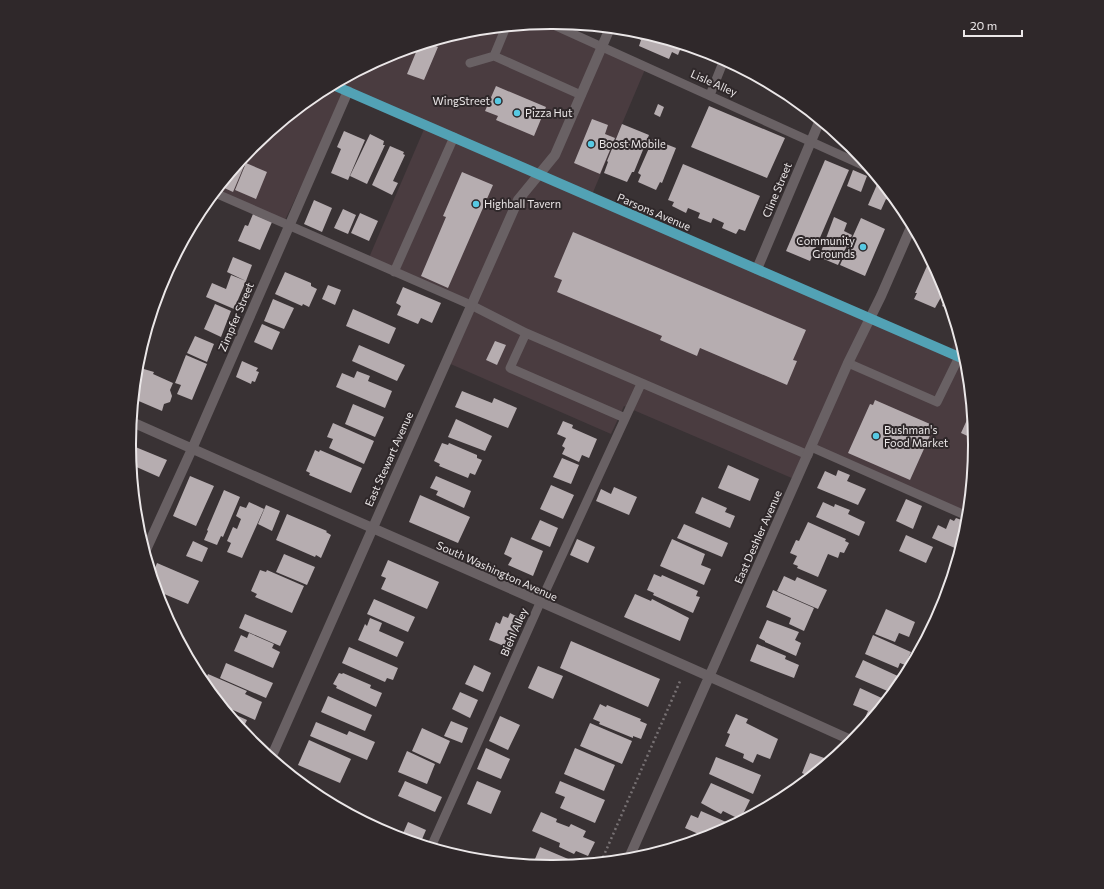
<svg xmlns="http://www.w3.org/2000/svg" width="1104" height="889" font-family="Commissioner,sans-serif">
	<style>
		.built { fill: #4a3c40 }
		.building { fill: #b6adb0 }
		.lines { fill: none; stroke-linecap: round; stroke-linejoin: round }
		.path { stroke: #787274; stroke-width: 2.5; stroke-dasharray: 2 3; stroke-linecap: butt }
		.lane { stroke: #696164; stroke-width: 9 }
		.street { stroke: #696164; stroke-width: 10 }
		.primary { stroke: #52a2b5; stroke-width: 10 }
		.poi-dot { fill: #57c9e3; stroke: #2f282a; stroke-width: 1.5 }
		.labels { text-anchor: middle; stroke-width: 4; stroke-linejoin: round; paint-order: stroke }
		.street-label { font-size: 11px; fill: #ebe7e8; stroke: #2f282a }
		.poi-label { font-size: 11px; fill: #ebe7e8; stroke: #2f282a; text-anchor: start }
		.rim { fill: none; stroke: #ebe7e8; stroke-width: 2 }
	</style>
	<rect width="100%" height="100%" fill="#393234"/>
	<path class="built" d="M 548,22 L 646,67 L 591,197 L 950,353 L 958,334 L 966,362 L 974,445 L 968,513 L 810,445 L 794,479 L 624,406 L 611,434 L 446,362 L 471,305 L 368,260 L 425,127 L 345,95 L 285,220 L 217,191 L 253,146 L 317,93 L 391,54 L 470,30 Z"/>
	<path class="building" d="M 640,32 L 682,45 L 678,55 L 672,52 L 669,59 L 639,46 L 641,40 L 638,38 Z
		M 428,43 L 438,47 L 424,80 L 407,74 L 419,45 Z
		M 496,86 L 546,107 L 534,136 L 496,120 L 498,116 L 485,111 Z
		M 658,104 L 664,107 L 660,117 L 654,114 Z
		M 709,106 L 785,138 L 767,178 L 691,147 Z
		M 592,119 L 608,125 L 605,134 L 615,138 L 600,174 L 574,163 Z
		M 622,124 L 649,135 L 634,172 L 632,172 L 627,182 L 604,173 L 608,162 L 607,161 Z
		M 344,131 L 365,140 L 348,180 L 331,173 L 341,149 L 337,147 Z
		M 370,134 L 384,141 L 383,145 L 385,145 L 367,184 L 350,176 Z
		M 653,139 L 676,148 L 662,183 L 660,182 L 656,190 L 638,182 L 641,175 L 638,173 Z
		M 390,146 L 404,152 L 403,154 L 405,155 L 393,181 L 398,183 L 392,195 L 372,185 Z
		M 252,147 L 233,192 L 220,186 Z
		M 825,160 L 849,170 L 810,261 L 786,251 Z
		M 246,163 L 267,172 L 256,199 L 235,190 Z
		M 683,164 L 760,196 L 745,231 L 739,229 L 736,234 L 722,228 L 724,223 L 713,218 L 711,223 L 698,218 L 700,213 L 688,208 L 686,213 L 672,206 L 674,202 L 668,200 Z
		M 853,170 L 867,176 L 861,192 L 847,186 Z
		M 462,172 L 493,185 L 448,288 L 421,276 L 446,217 L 443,216 Z
		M 879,180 L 897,202 L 896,204 L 886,199 L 881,210 L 868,205 Z
		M 210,199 L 199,225 L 194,223 L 201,210 Z
		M 314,200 L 332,208 L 322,232 L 304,224 Z
		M 343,209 L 356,215 L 348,234 L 334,228 Z
		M 360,213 L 378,221 L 369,241 L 351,233 Z
		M 253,214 L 272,222 L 260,250 L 238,241 L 245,225 L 248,226 Z
		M 834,217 L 847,223 L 844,231 L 852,235 L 838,265 L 819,257 Z
		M 861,218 L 885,229 L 865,276 L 840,265 Z
		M 573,232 L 806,330 L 793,360 L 797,361 L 787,385 L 700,348 L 697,356 L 660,340 L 662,336 L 557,292 L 562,280 L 554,277 Z
		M 233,257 L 252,265 L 246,281 L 227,272 Z
		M 930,259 L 945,290 L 935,308 L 914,299 L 917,293 L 915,293 Z
		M 285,272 L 311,283 L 311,286 L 317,289 L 309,307 L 303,304 L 302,306 L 275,294 Z
		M 231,275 L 246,281 L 234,309 L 206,297 L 212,283 L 226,289 Z
		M 328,285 L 341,290 L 335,305 L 322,299 Z
		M 403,287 L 441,303 L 432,323 L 421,318 L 418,324 L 397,315 L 401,306 L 396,303 Z
		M 946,296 L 951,310 L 942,306 Z
		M 273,299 L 294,308 L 284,329 L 264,321 Z
		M 215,304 L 231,311 L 221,337 L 204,329 Z
		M 353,309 L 396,328 L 389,344 L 346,326 Z
		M 262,324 L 280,332 L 272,350 L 254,342 Z
		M 195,336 L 214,344 L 207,362 L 187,353 Z
		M 495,341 L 506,345 L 497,365 L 486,360 Z
		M 359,345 L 405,365 L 397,381 L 352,361 Z
		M 186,355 L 207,364 L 192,400 L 177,394 L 181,385 L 175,383 Z
		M 242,361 L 258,368 L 256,371 L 259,372 L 255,382 L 252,381 L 251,384 L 236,377 Z
		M 137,367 L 154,372 L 153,374 L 173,383 L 170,390 L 172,396 L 170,402 L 164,404 L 162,411 L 134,399 Z
		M 357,371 L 370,376 L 368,381 L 392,391 L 385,408 L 336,387 L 342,373 L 354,378 Z
		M 462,391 L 492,403 L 494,398 L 517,408 L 508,428 L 455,407 Z
		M 875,400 L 930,424 L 928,429 L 932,431 L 910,480 L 848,453 L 870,404 L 873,405 Z
		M 353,404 L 384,417 L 375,437 L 345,424 Z
		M 971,411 L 974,439 L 961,433 Z
		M 456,419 L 492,436 L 485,451 L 448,437 Z
		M 563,421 L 573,425 L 572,428 L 597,439 L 589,458 L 582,455 L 579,462 L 562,454 L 565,448 L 562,446 L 566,438 L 557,434 Z
		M 333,423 L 374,441 L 364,464 L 329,448 L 333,439 L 327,437 Z
		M 442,443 L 448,445 L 449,443 L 477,455 L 477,458 L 482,460 L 475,475 L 470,473 L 468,478 L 439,466 L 440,464 L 434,461 Z
		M 133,446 L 167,460 L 159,477 L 132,465 L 130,452 Z
		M 315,450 L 319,452 L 320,450 L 362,468 L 351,493 L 309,475 L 310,473 L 306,471 Z
		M 562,458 L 579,465 L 571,484 L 553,477 Z
		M 728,465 L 759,479 L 750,501 L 718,488 Z
		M 838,470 L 850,475 L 847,481 L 866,489 L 858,505 L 817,488 L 825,471 L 836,476 Z
		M 190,476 L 214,486 L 196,526 L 173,516 Z
		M 436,476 L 471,491 L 464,508 L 436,495 L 438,491 L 430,488 Z
		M 551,485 L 574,495 L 563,519 L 540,509 Z
		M 614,487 L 637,497 L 629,515 L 596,501 L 601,489 L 611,494 Z
		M 224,490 L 240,497 L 223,537 L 221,536 L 217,545 L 204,540 L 208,531 L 207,530 Z
		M 420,495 L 470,517 L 458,543 L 409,522 Z
		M 702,497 L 727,508 L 725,512 L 735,516 L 730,528 L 695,513 Z
		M 906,499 L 922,506 L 913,529 L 896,521 Z
		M 249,502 L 264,509 L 242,558 L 227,552 L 231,543 L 227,541 L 233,527 L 237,529 L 241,519 L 236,516 L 240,506 L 246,508 Z
		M 823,502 L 834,507 L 835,504 L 850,510 L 848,514 L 865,522 L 859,536 L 816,517 Z
		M 266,505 L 280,511 L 272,531 L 258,524 Z
		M 287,514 L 327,531 L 326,532 L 331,535 L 321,558 L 316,555 L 315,557 L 276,540 Z
		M 956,518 L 967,522 L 957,549 L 932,538 L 938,525 L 946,529 L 950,519 L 954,521 Z
		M 540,520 L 558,528 L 550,547 L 531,539 Z
		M 808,522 L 846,539 L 845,541 L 849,543 L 844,553 L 840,552 L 838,558 L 828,554 L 818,577 L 797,568 L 798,566 L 793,564 L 797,556 L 790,553 L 796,540 L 799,541 Z
		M 684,524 L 728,543 L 722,557 L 677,538 Z
		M 906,535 L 933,547 L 926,563 L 899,551 Z
		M 511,537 L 543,551 L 533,576 L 508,565 L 512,558 L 504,554 Z
		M 577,539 L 595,547 L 588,563 L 570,555 Z
		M 672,539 L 705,554 L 701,565 L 711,569 L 704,585 L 660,566 Z
		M 193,541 L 208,548 L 202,562 L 186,556 Z
		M 284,554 L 315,567 L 307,585 L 276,572 Z
		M 388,560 L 439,582 L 427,609 L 381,589 L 386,578 L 381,576 Z
		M 157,563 L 199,581 L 188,604 L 157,591 L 152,575 Z
		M 260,570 L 266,572 L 267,570 L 304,586 L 292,613 L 255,597 L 257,594 L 251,591 Z
		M 654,574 L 661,577 L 662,575 L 698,591 L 696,596 L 700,597 L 693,613 L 653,595 L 654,593 L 647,590 Z
		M 784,576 L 795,581 L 797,577 L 827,590 L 818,609 L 777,591 Z
		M 773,590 L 814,608 L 804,631 L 789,624 L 791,618 L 766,607 Z
		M 635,594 L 651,601 L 652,599 L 689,618 L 680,641 L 624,617 Z
		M 374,599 L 415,617 L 408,632 L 367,614 Z
		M 886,609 L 915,622 L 909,637 L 899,633 L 895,642 L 875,634 Z
		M 510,613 L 524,620 L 511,649 L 489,640 L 496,622 L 500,624 L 503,616 L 508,618 Z
		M 245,614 L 287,631 L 280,646 L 239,628 Z
		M 370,618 L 382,623 L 379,631 L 404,642 L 397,657 L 358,640 L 365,624 L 367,626 Z
		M 767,620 L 799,632 L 795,640 L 801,643 L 796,656 L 765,642 L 765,641 L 759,638 Z
		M 249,633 L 274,644 L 272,648 L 280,652 L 273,668 L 234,651 L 241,635 L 247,638 Z
		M 873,635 L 911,652 L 905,665 L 900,663 L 898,668 L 865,654 Z
		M 571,641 L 660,679 L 648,707 L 560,668 Z
		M 757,644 L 786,656 L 785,659 L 799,665 L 794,678 L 750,661 Z
		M 349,647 L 398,668 L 393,680 L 387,678 L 385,682 L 342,663 Z
		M 863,660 L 900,677 L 892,693 L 855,677 Z
		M 226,663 L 273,683 L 266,698 L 220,678 Z
		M 474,665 L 491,673 L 483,692 L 465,684 Z
		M 538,666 L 563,676 L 553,699 L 528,688 Z
		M 339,673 L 342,674 L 343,673 L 371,685 L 370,688 L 382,693 L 376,707 L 336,688 L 337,686 L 333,684 Z
		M 208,674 L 247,691 L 245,694 L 262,702 L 255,720 L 222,705 L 204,683 Z
		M 860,688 L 886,700 L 867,724 L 863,722 L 868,711 L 853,705 Z
		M 460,692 L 478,700 L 470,718 L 452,709 Z
		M 328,696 L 372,715 L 365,731 L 321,712 Z
		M 600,704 L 606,707 L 607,705 L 641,719 L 640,721 L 647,724 L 641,739 L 633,736 L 633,738 L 599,724 L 600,722 L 593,719 Z
		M 227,711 L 247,720 L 242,730 Z
		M 736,714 L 748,719 L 746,723 L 778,739 L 770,759 L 757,754 L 753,763 L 743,758 L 744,754 L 725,746 L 730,734 L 727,733 Z
		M 500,716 L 520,725 L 508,750 L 489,741 Z
		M 451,721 L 468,728 L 462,743 L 444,736 Z
		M 316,722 L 347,735 L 349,731 L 375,742 L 367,760 L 310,736 Z
		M 590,723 L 632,741 L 622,764 L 580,746 Z
		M 422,728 L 450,741 L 440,764 L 412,751 Z
		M 309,740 L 351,759 L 340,783 L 298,765 Z
		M 486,748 L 510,759 L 501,779 L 477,769 Z
		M 575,748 L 615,765 L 604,791 L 564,774 Z
		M 407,751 L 435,764 L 427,784 L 398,772 Z
		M 810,753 L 830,760 L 810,777 L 802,773 Z
		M 716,757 L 761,775 L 753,794 L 709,774 Z
		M 405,781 L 442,797 L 435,812 L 398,796 Z
		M 477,781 L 501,791 L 491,814 L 467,804 Z
		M 560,781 L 605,800 L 595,823 L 560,808 L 565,797 L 555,793 Z
		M 711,783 L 750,800 L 741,818 L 738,816 L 737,818 L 723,811 L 721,814 L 701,803 Z
		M 310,789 L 342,803 L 340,808 L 317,796 Z
		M 701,811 L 733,825 L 705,837 L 685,828 L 691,815 L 698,818 Z
		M 541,812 L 557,819 L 556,822 L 569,827 L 571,824 L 586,831 L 583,837 L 595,842 L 588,856 L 576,851 L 574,854 L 559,847 L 560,843 L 532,831 Z
		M 408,822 L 426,830 L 420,844 L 401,838 Z
		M 690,836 L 697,840 L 687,843 Z
		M 442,846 L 460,854 L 459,856 L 440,850 Z
		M 540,847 L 580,864 L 552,867 L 541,866 L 543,863 L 535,859 Z"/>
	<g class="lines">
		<path class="path" d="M 601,862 L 681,679"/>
		<path class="lane" d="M 547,22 L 869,168
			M 506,27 L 494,56 L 581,95
			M 470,63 L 494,56
			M 710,95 L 724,60
			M 215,193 L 471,305 L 526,333 L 808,455
			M 394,272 L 454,137
			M 526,333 L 510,368 L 625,418
			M 848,363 L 937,402 L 959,357
			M 811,447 L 967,516
			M 938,614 L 944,601
			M 431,847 L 540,603 L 641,384"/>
		<path class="street" d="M 757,269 L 820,120
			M 132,422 C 372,529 614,632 853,741
			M 145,552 L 192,449 L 348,91
			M 271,758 L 518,200 L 555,155 L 610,28
			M 628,860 L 848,363 L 881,296 L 912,225"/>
		<path class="primary" d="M 333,85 L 966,360"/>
	</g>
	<g class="poi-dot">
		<circle cx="498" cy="101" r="4"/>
		<circle cx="517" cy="113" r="4"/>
		<circle cx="591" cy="144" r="4"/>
		<circle cx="476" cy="204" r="4"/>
		<circle cx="863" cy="247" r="4"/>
		<circle cx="876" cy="436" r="4"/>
	</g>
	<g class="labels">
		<g class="street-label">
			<text transform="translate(714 83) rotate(24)" y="4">Lisle Alley</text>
			<text transform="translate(777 190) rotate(-67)" y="4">Cline Street</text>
			<text transform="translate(654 212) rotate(23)" y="4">Parsons Avenue</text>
			<text transform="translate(236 317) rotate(-67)" y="4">Zimpfer Street</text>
			<text transform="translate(389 459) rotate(-66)" y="4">East Stewart Avenue</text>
			<text transform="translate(758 537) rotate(-66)" y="4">East Deshler Avenue</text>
			<text transform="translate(497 571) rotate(24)" y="4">South Washington Avenue</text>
			<text transform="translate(514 632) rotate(-66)" y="4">Biehl Alley</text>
		</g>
		<g class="poi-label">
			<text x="490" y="105" text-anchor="end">WingStreet</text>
			<text x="525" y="117">Pizza Hut</text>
			<text x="599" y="148">Boost Mobile</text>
			<text x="484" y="208">Highball Tavern</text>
			<text x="855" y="245" text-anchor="end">Community<tspan x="855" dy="13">Grounds</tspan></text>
			<text x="884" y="434">Bushman's<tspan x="884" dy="13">Food Market</tspan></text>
		</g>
	</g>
	<path d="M0 0H1104V889H0ZM551 29H553A415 415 0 0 1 968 444V445A415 415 0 0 1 553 860H551A415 415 0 0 1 136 445V444A415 415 0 0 1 551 29Z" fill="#2f282a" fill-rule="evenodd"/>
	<path class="rim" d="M551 29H553A415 415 0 0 1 968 444V445A415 415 0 0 1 553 860H551A415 415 0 0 1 136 445V444A415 415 0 0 1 551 29Z"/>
	<path d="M964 30v6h58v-6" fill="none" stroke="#ebe7e8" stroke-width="2"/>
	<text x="970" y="30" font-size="12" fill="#ebe7e8" stroke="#2f282a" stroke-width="3" paint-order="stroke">20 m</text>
</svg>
